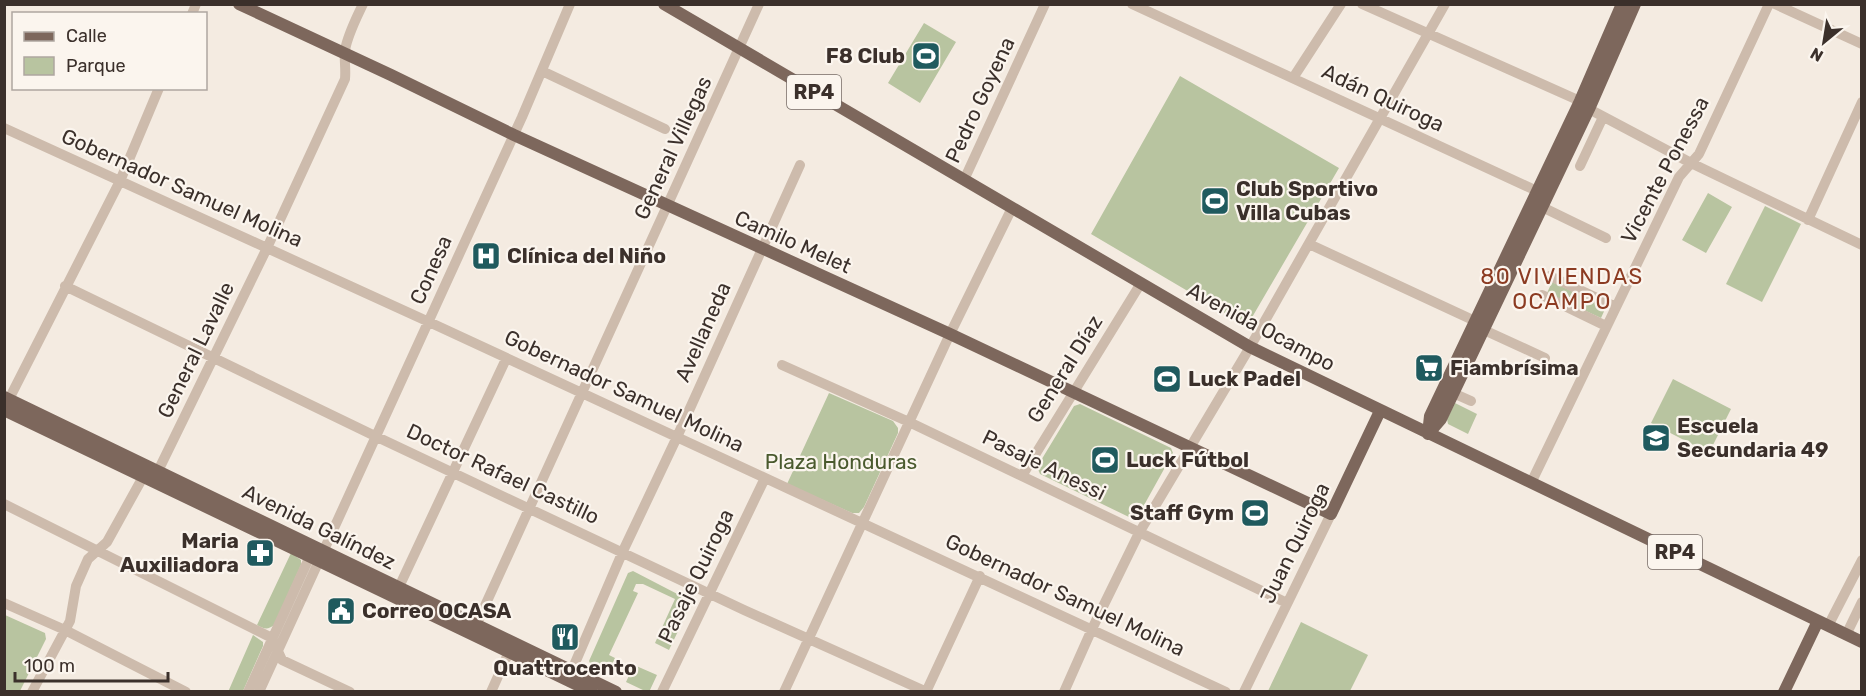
<svg xmlns="http://www.w3.org/2000/svg" width="1866" height="696" font-family="Rubik,sans-serif">
	<style>
		.green { fill: #b8c4a0 }
		.lines { fill: none; stroke-linecap: round; stroke-linejoin: round }
		.minor { stroke: #cdbbac; stroke-width: 10 }
		.major { stroke: #7d675c; stroke-width: 12 }
		.labels { text-anchor: middle; stroke-width: 4.5; stroke-linejoin: round; paint-order: stroke }
		.shield { fill: #fbf5ee; stroke: #756b66; stroke-width: 1.5 }
		.shield-label { font-size: 20px; font-weight: bold; fill: #3b302b }
		.poi-label { font-size: 21px; font-weight: bold; fill: #3b302b; stroke: #fbf5ee; text-anchor: start }
		.street-label { font-size: 21px; fill: #3b302b; stroke: #fbf5ee }
		.park-label { font-size: 21px; fill: #4a5a2e; stroke: #fbf5ee }
		.neighbourhood-label { font-size: 22px; letter-spacing: 1.5px; fill: #8c3b22; stroke: #fbf5ee }
	</style>
	<rect width="100%" height="100%" fill="#f4ebe1"/>
	<path class="green" d="M 924,23 L 956,42 L 920,103 L 888,83 Z
		M 1180,76 L 1339,168 L 1247,326 L 1091,234 Z
		M 1708,193 L 1732,207 L 1706,253 L 1682,240 Z
		M 1765,206 L 1801,224 L 1762,302 L 1726,284 Z
		M 1552,282 L 1606,307 L 1601,318 L 1547,293 Z
		M 1673,379 L 1731,409 L 1709,453 L 1651,423 Z
		M 829,393 L 893,421 L 898,428 L 898,433 L 864,507 L 859,513 L 852,513 L 787,484 Z
		M 1455,403 L 1477,414 L 1468,434 L 1448,424 L 1447,419 Z
		M 1080,404 L 1171,448 L 1173,453 L 1138,516 L 1131,518 L 1040,474 L 1037,467 L 1074,406 Z
		M 291,553 L 301,560 L 301,565 L 274,625 C 268,630 264,629 257,625 Z
		M 633,571 L 687,599 L 691,604 L 669,650 L 655,643 L 675,599 L 643,584 L 636,584 L 633,591 L 638,593 L 609,655 L 615,658 L 608,673 L 591,665 L 589,661 L 628,573 Z
		M 5,615 L 45,633 L 46,639 L 20,691 L 5,691 Z
		M 1301,622 L 1368,655 L 1350,691 L 1268,691 Z
		M 253,635 L 263,642 L 263,646 L 243,691 L 228,692 Z
		M 634,665 L 657,675 L 650,690 L 645,691 L 626,682 Z"/>
	<g class="lines">
		<path class="minor" d="M 1132,4 L 1537,191 L 1542,207 L 1606,238
			M 1362,4 L 1580,101 L 1589,109 L 1691,163 L 1862,245
			M 1775,4 L 1862,44
			M 192,14 L 196,4
			M 542,71 L 665,129
			M 1293,78 L 1341,4
			M 4,128 L 429,322 L 1226,692
			M 1580,166 L 1603,117
			M 964,180 L 1045,4
			M 1808,220 L 1862,102
			M 1309,244 L 1475,321 L 1484,330 L 1545,358
			M 1550,276 L 1616,307
			M 65,286 L 375,436 L 744,610 L 927,692
			M 1542,295 L 1606,326
			M 782,365 L 909,422 L 1287,603
			M 1453,393 L 1471,401
			M 5,407 L 120,181 L 159,88
			M 1022,476 L 1141,283
			M 1531,483 L 1679,177 L 1699,154 L 1769,4
			M 4,504 L 272,638 L 282,660 L 350,692
			M 399,587 L 506,359
			M 4,603 L 65,630 L 186,692
			M 1828,626 L 1862,560
			M 473,632 L 759,4
			M 1846,635 L 1862,602
			M 569,677 L 623,551 L 677,437 L 800,165
			M 32,692 L 70,621 L 76,586 L 88,559 L 107,542 L 143,477 L 158,471 L 267,248 L 345,79 C 346,68 344,60 345,50 C 348,34 356,19 363,4
			M 248,692 L 310,556 L 316,554
			M 259,692 L 522,117 L 570,4
			M 491,692 L 512,645
			M 662,692 L 765,478
			M 784,692 L 950,334 L 1012,208
			M 926,692 L 980,576
			M 1064,692 L 1092,629 L 1139,533 L 1250,347 L 1445,4
			M 1244,692 L 1331,514"/>
		<path class="major" d="M 239,4 L 391,75 L 514,135 L 950,334 L 1331,514 L 1380,411
			M 664,4 L 1250,347 L 1862,642
			M 4,397 L 616,692
			M 4,410 L 592,692
			M 1428,434 L 1441,419 L 1589,109 L 1635,4
			M 1428,434 L 1430,416 L 1580,101 L 1622,4
			M 1784,692 L 1818,621"/>
	</g>
	<defs>
		<g id="stadium-square" transform="scale(1.5)"><rect x="-9" y="-9" width="18" height="18" rx="4" fill="#1f5a5e" stroke="#fbf5ee"/><path d="M0-5a6.5 5 0 1 0 0 10a6.5 5 0 1 0 0-10ZM-3.5-1.8h7v3.6h-7Z" fill="#fff"/></g>
		<g id="hospital-square" transform="scale(1.5)"><rect x="-9" y="-9" width="18" height="18" rx="4" fill="#1f5a5e" stroke="#fbf5ee"/><path d="M-5-5h3v3.5h4V-5h3V5h-3V1.5h-4V5h-3Z" fill="#fff"/></g>
		<g id="supermarket-square" transform="scale(1.5)"><rect x="-9" y="-9" width="18" height="18" rx="4" fill="#1f5a5e" stroke="#fbf5ee"/><path d="M-6-5.5h2.5l.6 2H6L4.5 2H-2.5L-4.4-4H-6ZM-1.5 3.2a1.3 1.3 0 1 0 .1 0ZM3 3.2a1.3 1.3 0 1 0 .1 0Z" fill="#fff"/></g>
		<g id="school-square" transform="scale(1.5)"><rect x="-9" y="-9" width="18" height="18" rx="4" fill="#1f5a5e" stroke="#fbf5ee"/><path d="M0-5L7-2L0 1L-7-2ZM-4 1L0 2.5L4 1V4Q0 6-4 4Z" fill="#fff"/></g>
		<g id="pharmacy-square" transform="scale(1.5)"><rect x="-9" y="-9" width="18" height="18" rx="4" fill="#1f5a5e" stroke="#fbf5ee"/><path d="M-2-6h4v4h4v4h-4v4h-4v-4h-4v-4h4Z" fill="#fff"/></g>
		<g id="civic-square" transform="scale(1.5)"><rect x="-9" y="-9" width="18" height="18" rx="4" fill="#1f5a5e" stroke="#fbf5ee"/><path d="M-.6-6.5H3V-4.5H.6V-3L4-1V1h2V6H-6V1h2V-1L-.6-3ZM-1.2 2.5V6h2.4V2.5Z" fill="#fff"/></g>
		<g id="restaurant-square" transform="scale(1.5)"><rect x="-9" y="-9" width="18" height="18" rx="4" fill="#1f5a5e" stroke="#fbf5ee"/><path d="M-5-6h1v4h1v-4h1v4h1v-4h1v5L-1.5 .5V6h-2V.5L-5-1ZM5-6V6H3V1.5H1.5Q1.5-4 5-6Z" fill="#fff"/></g>
	</defs>
	<g fill-rule="evenodd">
		<use href="#stadium-square" x="926" y="56"/>
		<use href="#stadium-square" x="1215" y="201"/>
		<use href="#hospital-square" x="486" y="256"/>
		<use href="#supermarket-square" x="1429" y="368"/>
		<use href="#stadium-square" x="1167" y="379"/>
		<use href="#school-square" x="1656" y="438"/>
		<use href="#stadium-square" x="1105" y="460"/>
		<use href="#stadium-square" x="1255" y="513"/>
		<use href="#pharmacy-square" x="260" y="553"/>
		<use href="#civic-square" x="341" y="611"/>
		<use href="#restaurant-square" x="565" y="637"/>
	</g>
	<g class="labels">
		<g class="shield">
			<rect x="787" y="75" width="54" height="34" rx="4.5"/>
			<rect x="1648" y="535" width="54" height="34" rx="4.5"/>
		</g>
		<g class="shield-label">
			<text x="814" y="99">RP4</text>
			<text x="1675" y="559">RP4</text>
		</g>
		<g class="poi-label">
			<text x="905" y="63" text-anchor="end">F8 Club</text>
			<text x="1236" y="196">Club Sportivo<tspan x="1236" dy="24">Villa Cubas</tspan></text>
			<text x="507" y="263">Clínica del Niño</text>
			<text x="1450" y="375">Fiambrísima</text>
			<text x="1188" y="386">Luck Padel</text>
			<text x="1677" y="433">Escuela<tspan x="1677" dy="24">Secundaria 49</tspan></text>
			<text x="1126" y="467">Luck Fútbol</text>
			<text x="1234" y="520" text-anchor="end">Staff Gym</text>
			<text x="239" y="548" text-anchor="end">Maria<tspan x="239" dy="24">Auxiliadora</tspan></text>
			<text x="362" y="618">Correo OCASA</text>
			<text x="565" y="675" text-anchor="middle">Quattrocento</text>
		</g>
		<g class="street-label">
			<text transform="translate(1383 98) rotate(25)" y="7">Adán Quiroga</text>
			<text transform="translate(980 100) rotate(-65)" y="7">Pedro Goyena</text>
			<text transform="translate(673 148) rotate(-65)" y="7">General Villegas</text>
			<text transform="translate(1665 170) rotate(-62)" y="7">Vicente Ponessa</text>
			<text transform="translate(182 188) rotate(24)" y="7">Gobernador Samuel Molina</text>
			<text transform="translate(793 242) rotate(24)" y="7">Camilo Melet</text>
			<text transform="translate(431 270) rotate(-66)" y="7">Conesa</text>
			<text transform="translate(1261 327) rotate(28)" y="7">Avenida Ocampo</text>
			<text transform="translate(703 332) rotate(-66)" y="7">Avellaneda</text>
			<text transform="translate(196 350) rotate(-64)" y="7">General Lavalle</text>
			<text transform="translate(1065 369) rotate(-58)" y="7">General Díaz</text>
			<text transform="translate(624 391) rotate(25)" y="7">Gobernador Samuel Molina</text>
			<text transform="translate(1044 465) rotate(26)" y="7">Pasaje Anessi</text>
			<text transform="translate(503 474) rotate(25)" y="7">Doctor Rafael Castillo</text>
			<text transform="translate(319 527) rotate(26)" y="7">Avenida Galíndez</text>
			<text transform="translate(1295 543) rotate(-64)" y="7">Juan Quiroga</text>
			<text transform="translate(696 576) rotate(-64)" y="7">Pasaje Quiroga</text>
			<text transform="translate(1065 595) rotate(25)" y="7">Gobernador Samuel Molina</text>
		</g>
		<g class="park-label">
			<text x="841" y="469">Plaza Honduras</text>
		</g>
		<g class="neighbourhood-label">
			<text x="1562" y="284">80 VIVIENDAS<tspan x="1562" dy="25">OCAMPO</tspan></text>
		</g>
	</g>
	<rect width="1866" height="696" fill="none" stroke="#3b302b" stroke-width="12"/>
	<rect x="12" y="12" width="195" height="78" fill="#fbf5ee" stroke="#aea6a0" stroke-width="1.5"/>
	<rect x="24" y="32" width="30" height="9" fill="#7d675c" stroke="#aea6a0" stroke-width="1.5"/>
	<text x="66" y="42" font-size="18" fill="#3b302b">Calle</text>
	<rect x="24" y="57" width="30" height="18" fill="#b8c4a0" stroke="#aea6a0" stroke-width="1.5"/>
	<text x="66" y="72" font-size="18" fill="#3b302b">Parque</text>
	<g transform="translate(1824 42) rotate(210)" stroke="#fbf5ee" stroke-width="4.5" paint-order="stroke">
	<path d="M0-4.5L10 22L0 15L-10 22Z" fill="#3b302b"/>
	<text y="-9" font-size="16" font-weight="bold" text-anchor="middle" fill="#3b302b">N</text>
	</g>
	<path d="M15 672v9h153v-9" fill="none" stroke="#3b302b" stroke-width="3"/>
	<text x="24" y="672" font-size="18" fill="#3b302b" stroke="#fbf5ee" stroke-width="4.5" paint-order="stroke">100 m</text>
</svg>
